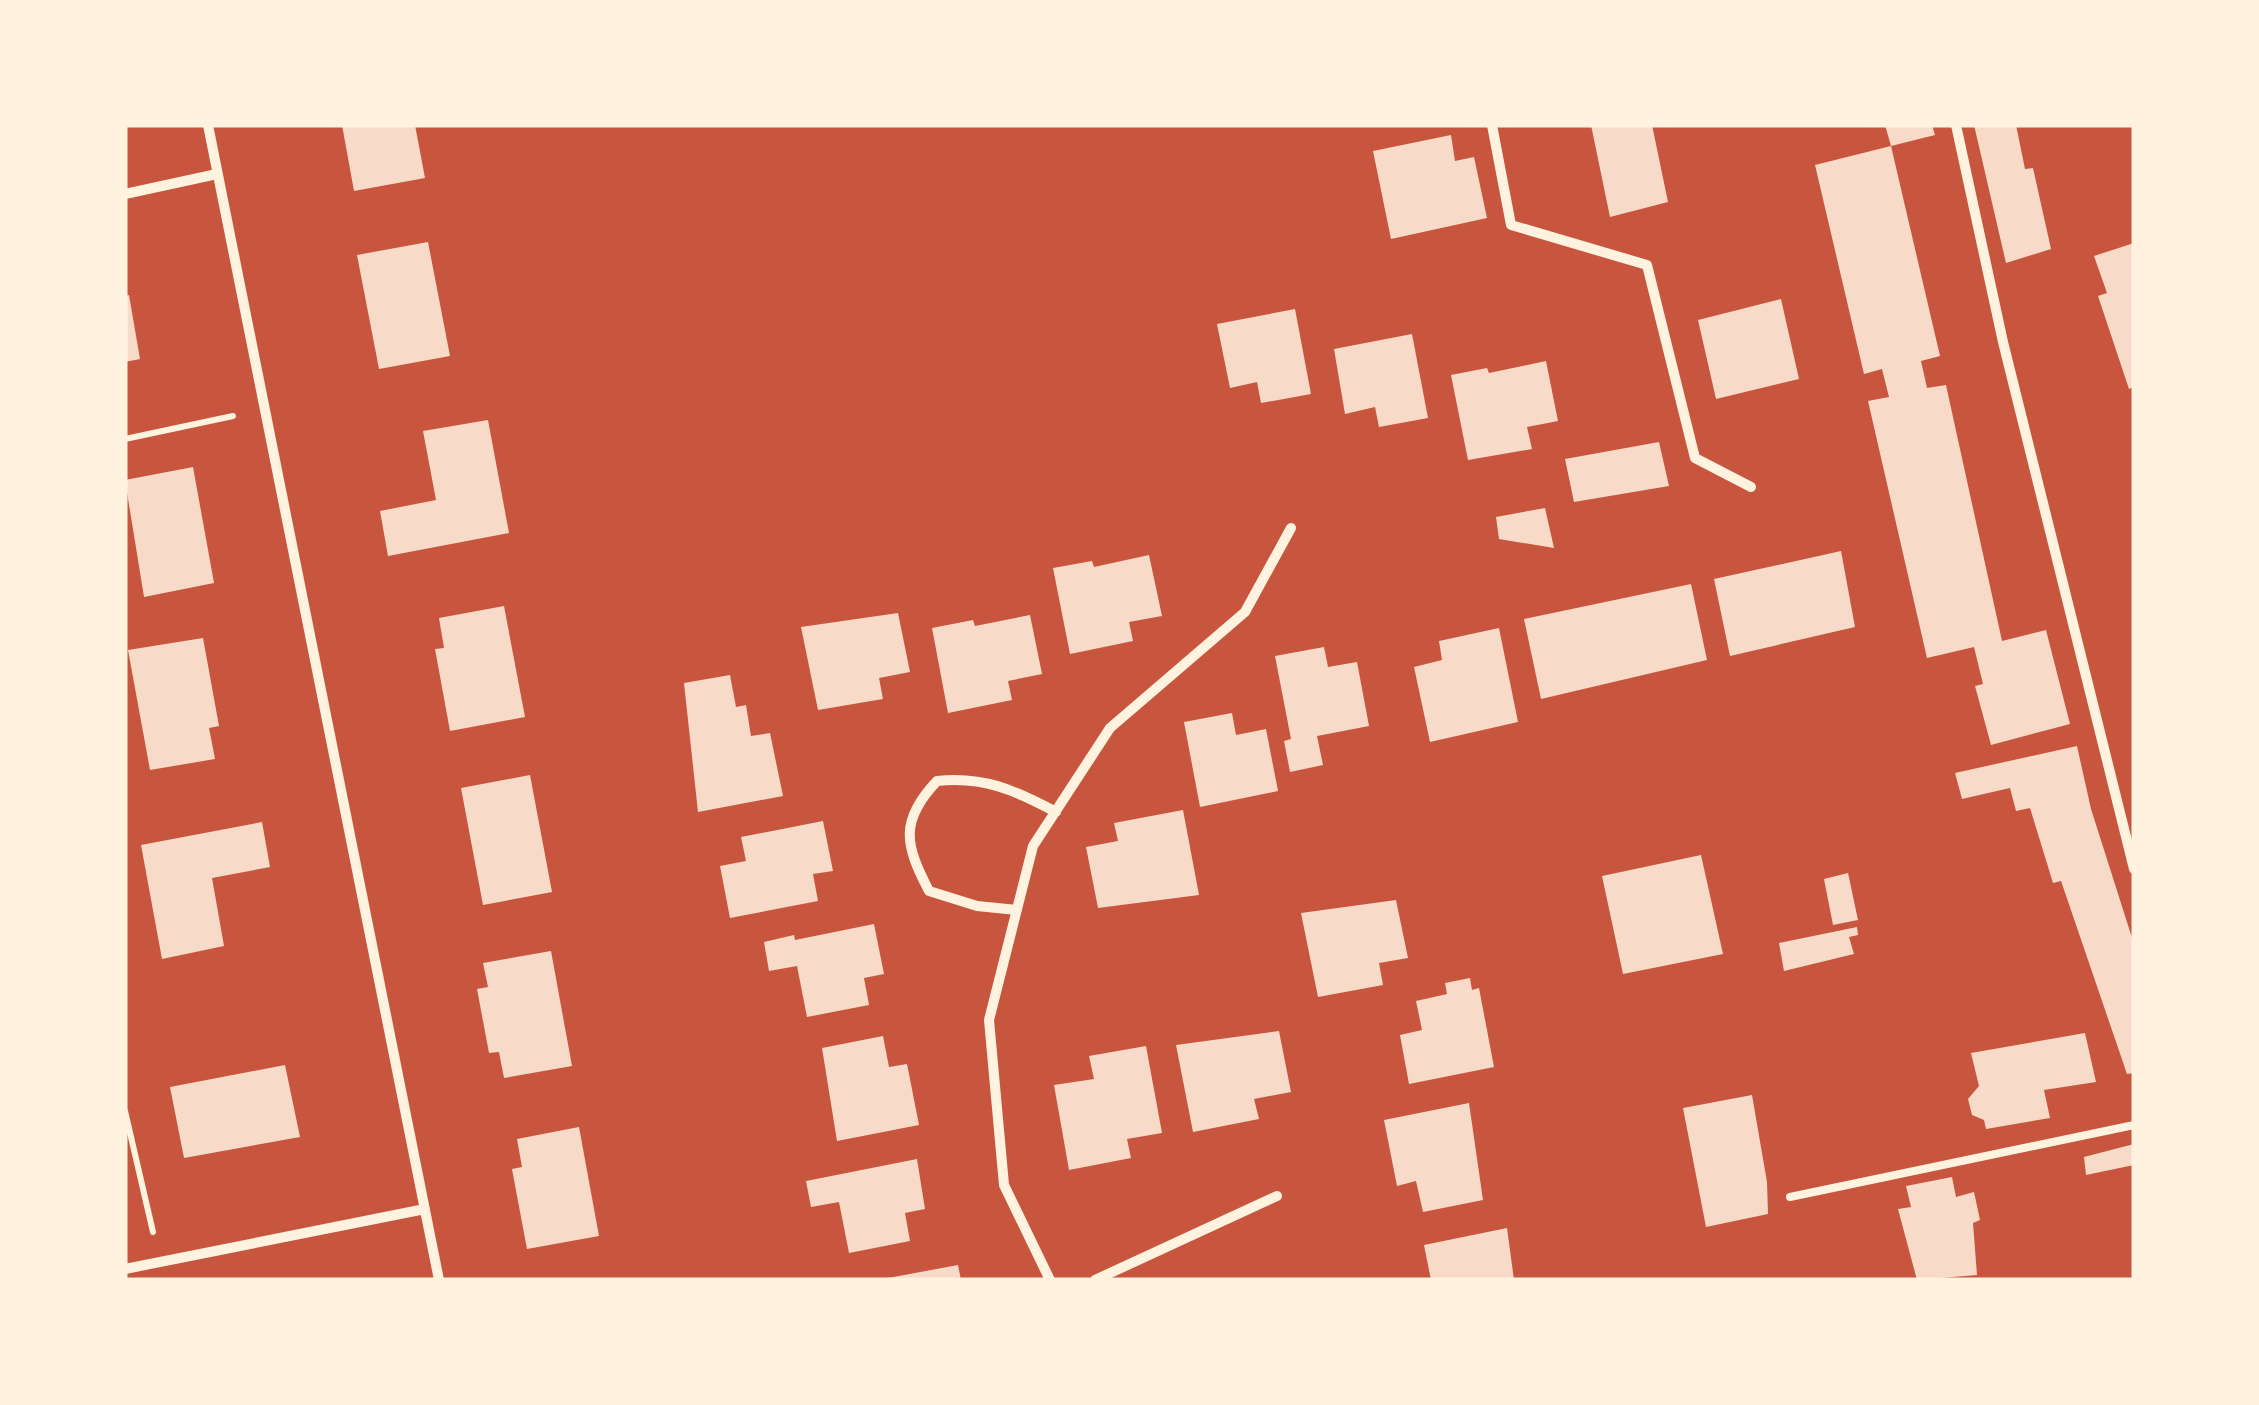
<svg xmlns="http://www.w3.org/2000/svg" width="2259" height="1405" font-family="Barlow,sans-serif">
	<style>
		.building { fill: #f7dbc8 }
		.lines { fill: none; stroke-linecap: round; stroke-linejoin: round }
		.path { stroke: #fff3e0; stroke-width: 6 }
		.service { stroke: #fff3e0; stroke-width: 8 }
		.minor { stroke: #fff3e0; stroke-width: 10 }
	</style>
	<rect width="100%" height="100%" fill="#c8553d"/>
	<path class="building" d="M 342,125 L 415,125 L 425,178 L 354,191 Z
		M 1591,125 L 1652,125 L 1668,202 L 1610,217 Z
		M 1885,125 L 1932,125 L 1935,135 L 1891,146 Z
		M 1974,125 L 2016,125 L 2025,169 L 2033,168 L 2051,249 L 2006,263 Z
		M 1451,135 L 1455,161 L 1474,157 L 1487,218 L 1391,239 L 1373,151 Z
		M 1891,146 L 1940,356 L 1921,361 L 1927,388 L 1946,385 L 2002,641 L 2046,630 L 2070,724 L 1991,745 L 1975,686 L 1983,684 L 1974,647 L 1927,658 L 1868,401 L 1889,397 L 1882,369 L 1864,374 L 1815,165 Z
		M 428,242 L 450,356 L 379,369 L 357,255 Z
		M 2134,243 L 2134,387 L 2129,389 L 2098,296 L 2107,293 L 2094,256 Z
		M 129,295 L 140,359 L 125,362 L 125,296 Z
		M 1781,299 L 1799,379 L 1716,399 L 1698,320 Z
		M 1295,309 L 1311,394 L 1261,403 L 1257,382 L 1230,388 L 1217,324 Z
		M 1412,334 L 1428,418 L 1379,427 L 1375,407 L 1345,414 L 1334,349 Z
		M 1546,361 L 1558,421 L 1527,427 L 1532,449 L 1468,460 L 1451,375 L 1487,368 L 1489,373 Z
		M 488,420 L 509,533 L 388,556 L 380,511 L 436,500 L 423,431 Z
		M 1659,442 L 1669,486 L 1574,502 L 1565,459 Z
		M 193,467 L 214,583 L 144,597 L 125,480 Z
		M 1545,508 L 1554,548 L 1499,539 L 1496,517 Z
		M 1841,551 L 1855,627 L 1730,656 L 1714,579 Z
		M 1149,555 L 1162,616 L 1129,622 L 1133,641 L 1070,654 L 1053,568 L 1092,561 L 1094,567 Z
		M 1691,584 L 1707,660 L 1541,699 L 1524,619 Z
		M 504,606 L 525,717 L 450,731 L 435,649 L 444,648 L 439,618 Z
		M 898,613 L 910,672 L 879,678 L 883,699 L 818,710 L 801,627 Z
		M 1030,615 L 1042,674 L 1008,681 L 1012,700 L 948,713 L 932,628 L 973,620 L 975,626 Z
		M 1499,628 L 1518,722 L 1430,742 L 1414,667 L 1442,660 L 1439,641 Z
		M 203,638 L 219,726 L 209,728 L 215,759 L 150,770 L 128,650 Z
		M 1324,647 L 1328,667 L 1357,662 L 1369,726 L 1317,736 L 1323,765 L 1290,772 L 1284,741 L 1291,739 L 1275,656 Z
		M 730,675 L 736,707 L 746,705 L 751,736 L 770,733 L 783,796 L 698,812 L 684,683 Z
		M 1232,713 L 1236,735 L 1266,729 L 1278,791 L 1200,807 L 1184,722 Z
		M 2077,746 L 2091,809 L 2134,944 L 2134,1073 L 2127,1074 L 2061,881 L 2053,883 L 2030,808 L 2016,811 L 2010,788 L 1962,799 L 1955,773 Z
		M 530,775 L 552,892 L 483,905 L 461,788 Z
		M 1183,810 L 1199,895 L 1098,908 L 1086,847 L 1118,841 L 1114,823 Z
		M 823,821 L 833,871 L 813,874 L 818,901 L 730,918 L 720,866 L 746,861 L 741,837 Z
		M 262,822 L 270,867 L 212,878 L 224,946 L 162,959 L 141,845 Z
		M 1701,855 L 1723,954 L 1623,974 L 1602,876 Z
		M 1848,873 L 1858,920 L 1833,925 L 1824,879 Z
		M 1396,900 L 1408,958 L 1379,963 L 1383,985 L 1318,997 L 1301,913 Z
		M 874,924 L 884,974 L 864,978 L 869,1005 L 807,1017 L 797,966 L 769,971 L 764,942 L 794,935 L 795,940 Z
		M 1857,927 L 1858,935 L 1849,937 L 1854,954 L 1784,971 L 1779,943 Z
		M 551,951 L 572,1066 L 504,1078 L 499,1052 L 489,1053 L 477,989 L 488,987 L 483,963 Z
		M 1470,978 L 1472,990 L 1479,988 L 1494,1067 L 1409,1084 L 1400,1035 L 1422,1030 L 1416,1001 L 1447,994 L 1445,983 Z
		M 1279,1031 L 1291,1092 L 1254,1099 L 1259,1119 L 1193,1132 L 1176,1045 Z
		M 2085,1033 L 2096,1082 L 2044,1090 L 2050,1118 L 1986,1129 L 1984,1120 L 1972,1115 L 1968,1099 L 1979,1086 L 1971,1053 Z
		M 883,1036 L 889,1067 L 907,1064 L 919,1125 L 837,1141 L 822,1048 Z
		M 1146,1046 L 1162,1133 L 1127,1139 L 1131,1158 L 1069,1170 L 1054,1085 L 1094,1079 L 1089,1056 Z
		M 285,1065 L 300,1137 L 184,1158 L 170,1087 Z
		M 1752,1095 L 1767,1182 L 1768,1214 L 1706,1227 L 1683,1108 Z
		M 1469,1103 L 1483,1200 L 1423,1212 L 1416,1181 L 1397,1186 L 1384,1120 Z
		M 579,1127 L 599,1236 L 527,1249 L 512,1169 L 522,1167 L 517,1139 Z
		M 2134,1144 L 2134,1165 L 2086,1175 L 2084,1157 Z
		M 917,1159 L 925,1209 L 905,1213 L 910,1241 L 849,1253 L 839,1202 L 811,1207 L 806,1181 Z
		M 1952,1177 L 1956,1197 L 1974,1192 L 1980,1220 L 1973,1223 L 1977,1275 L 1917,1280 L 1898,1209 L 1911,1207 L 1906,1186 Z
		M 1507,1228 L 1514,1280 L 1431,1280 L 1424,1245 Z
		M 958,1265 L 961,1280 L 888,1280 L 888,1278 Z"/>
	<g class="lines">
		<path class="path" d="M 125,439 L 233,416
			M 125,1111 L 153,1232"/>
		<path class="service" d="M 1790,1197 L 2134,1125"/>
		<path class="minor" d="M 208,125 L 439,1280
			M 1492,125 L 1511,225 L 1647,265 L 1695,458 L 1751,487
			M 1956,125 L 2003,342 L 2134,869
			M 125,194 L 217,174
			M 1017,910 L 977,906 L 929,891 C 905,845 899,821 937,781 C 983,776 1015,790 1056,812
			M 125,1269 L 425,1209
			M 1050,1280 L 1004,1185 L 989,1020 L 1033,846 L 1110,728 L 1245,612 L 1291,528
			M 1095,1280 L 1277,1196"/>
	</g>
	<rect width="2259" height="1405" fill="none" stroke="#fff3e0" stroke-width="255"/>
</svg>
